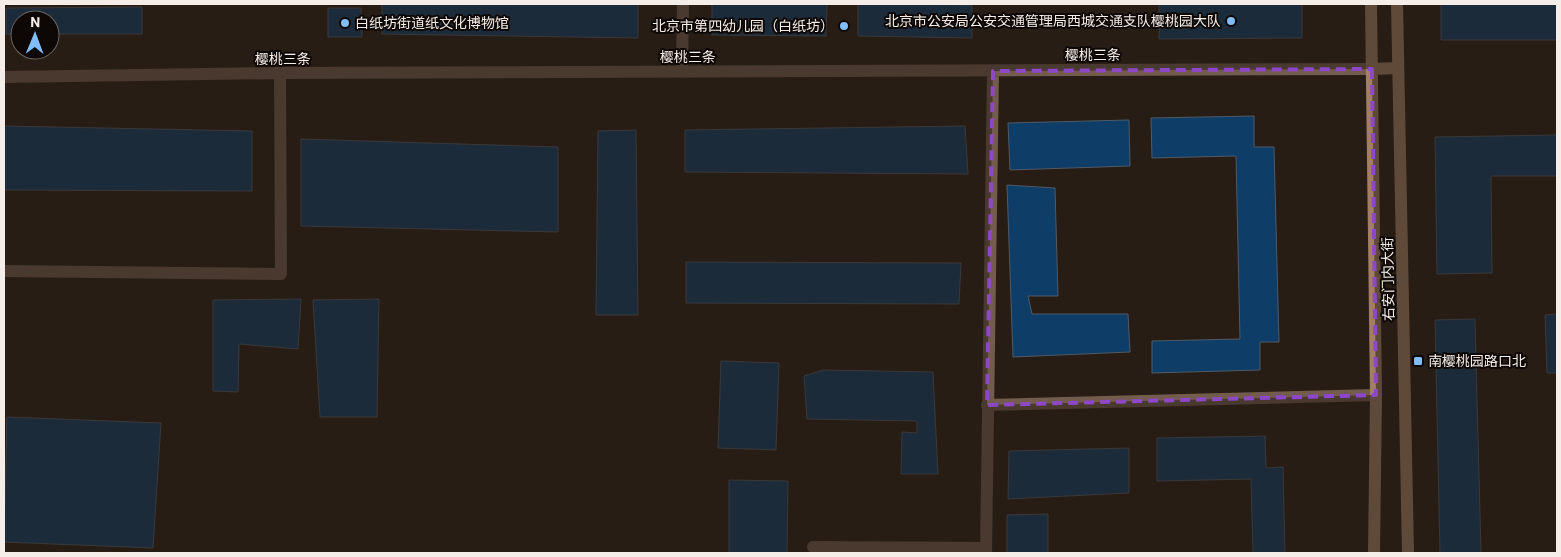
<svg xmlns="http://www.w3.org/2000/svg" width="1561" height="557" font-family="Roboto,'Noto Sans SC',sans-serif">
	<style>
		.building { fill: #0e3d67; stroke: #505a66 }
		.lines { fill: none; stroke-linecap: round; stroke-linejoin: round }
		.street { stroke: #735c4c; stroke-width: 12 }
		.secondary { stroke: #a37e64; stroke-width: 12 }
		.marked { fill: none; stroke: #8d49c5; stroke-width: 4; stroke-dasharray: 10 6; stroke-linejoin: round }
		.poi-dot { fill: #81bdfa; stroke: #0d0806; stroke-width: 2 }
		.labels { text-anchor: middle; stroke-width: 4; stroke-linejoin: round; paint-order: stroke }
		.poi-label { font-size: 14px; fill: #f5ede7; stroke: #0d0806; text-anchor: end }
		.street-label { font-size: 14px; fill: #f5ede7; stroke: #0d0806 }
	</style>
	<rect width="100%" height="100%" fill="#281d15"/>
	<path class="building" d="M 382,4 L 638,4 L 638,38 L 382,34 Z
		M 712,4 L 827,4 L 826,36 L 712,35 Z
		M 858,4 L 972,5 L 972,38 L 858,36 Z
		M 1159,4 L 1302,4 L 1302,38 L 1159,39 Z
		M 1441,4 L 1557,4 L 1557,40 L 1441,40 Z
		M 142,7 L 142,34 L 50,34 L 50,20 L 20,20 L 20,34 L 6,34 L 6,8 Z
		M 328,8 L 361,8 L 362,37 L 328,37 Z
		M 1254,116 L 1254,147 L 1274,147 L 1279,342 L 1260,342 L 1260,370 L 1152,373 L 1152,341 L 1240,339 L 1236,156 L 1152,158 L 1151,118 Z
		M 1129,120 L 1130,166 L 1010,170 L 1008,123 Z
		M 4,126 L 252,131 L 252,191 L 4,190 Z
		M 965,126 L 968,174 L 685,172 L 685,130 Z
		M 636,130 L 638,315 L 596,315 L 598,131 Z
		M 1557,135 L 1557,176 L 1491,176 L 1492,273 L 1437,274 L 1435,137 Z
		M 301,139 L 558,147 L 558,232 L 301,226 Z
		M 1007,185 L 1055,188 L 1058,296 L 1028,296 L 1032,314 L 1128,314 L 1130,352 L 1013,357 Z
		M 686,262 L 961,263 L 959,304 L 686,303 Z
		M 301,299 L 298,349 L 239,344 L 238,392 L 213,391 L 213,300 Z
		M 379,299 L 377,417 L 320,417 L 313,300 Z
		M 1557,314 L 1557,373 L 1547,373 L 1545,315 Z
		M 1475,319 L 1481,553 L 1440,553 L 1435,320 Z
		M 721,361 L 779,363 L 776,450 L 718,448 Z
		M 823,370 L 933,372 L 938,474 L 901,474 L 902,432 L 917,433 L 917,421 L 807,419 L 804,376 Z
		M 7,417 L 161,423 L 153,548 L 4,542 Z
		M 1265,436 L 1266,468 L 1283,467 L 1285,553 L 1253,553 L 1251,479 L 1157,481 L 1157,438 Z
		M 1129,448 L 1129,493 L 1008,499 L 1009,451 Z
		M 729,480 L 788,481 L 787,553 L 729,553 Z
		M 1048,514 L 1048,553 L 1007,553 L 1007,515 Z"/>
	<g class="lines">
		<path class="street" d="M 682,72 L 683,4
			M 4,77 L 280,73 L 1372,69
			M 4,271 L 281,274 L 280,73
			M 987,405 L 1376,395
			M 813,547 L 986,548
			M 986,553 L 993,71"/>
		<path class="secondary" d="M 1371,4 L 1376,395 L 1374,553
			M 1397,4 L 1408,553
			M 1372,69 L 1398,68"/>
	</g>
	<path d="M0 0H1561V557H0ZM 1372,69 L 1376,395 L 987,405 L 993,71 Z" fill="#281d15" fill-opacity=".55" fill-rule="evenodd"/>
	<path class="marked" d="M 1372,69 L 1376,395 L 987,405 L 993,71 Z"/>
	<g class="poi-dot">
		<circle cx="1231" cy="21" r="5"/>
		<circle cx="345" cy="23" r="5"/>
		<circle cx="844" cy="26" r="5"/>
		<rect x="1413" y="356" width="10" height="10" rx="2.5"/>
	</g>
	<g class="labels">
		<g class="poi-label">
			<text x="1221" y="26">北京市公安局公安交通管理局西城交通支队樱桃园大队</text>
			<text x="355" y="28" text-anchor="start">白纸坊街道纸文化博物馆</text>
			<text x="834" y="31">北京市第四幼儿园（白纸坊）</text>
			<text x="1428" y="366" text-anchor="start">南樱桃园路口北</text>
		</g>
		<g class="street-label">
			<text x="1093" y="60">樱桃三条</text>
			<text x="688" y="62">樱桃三条</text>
			<text x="283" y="64">樱桃三条</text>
			<text transform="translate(1388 279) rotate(-91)" y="5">右安门内大街</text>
		</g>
	</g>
	<rect width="1561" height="557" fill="none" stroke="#f5ede7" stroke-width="10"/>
	<g transform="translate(35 35) rotate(1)"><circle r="24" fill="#0d0806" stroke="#6a6460"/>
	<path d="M0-4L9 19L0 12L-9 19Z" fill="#81bdfa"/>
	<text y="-8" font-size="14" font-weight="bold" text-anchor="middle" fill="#f5ede7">N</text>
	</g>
</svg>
